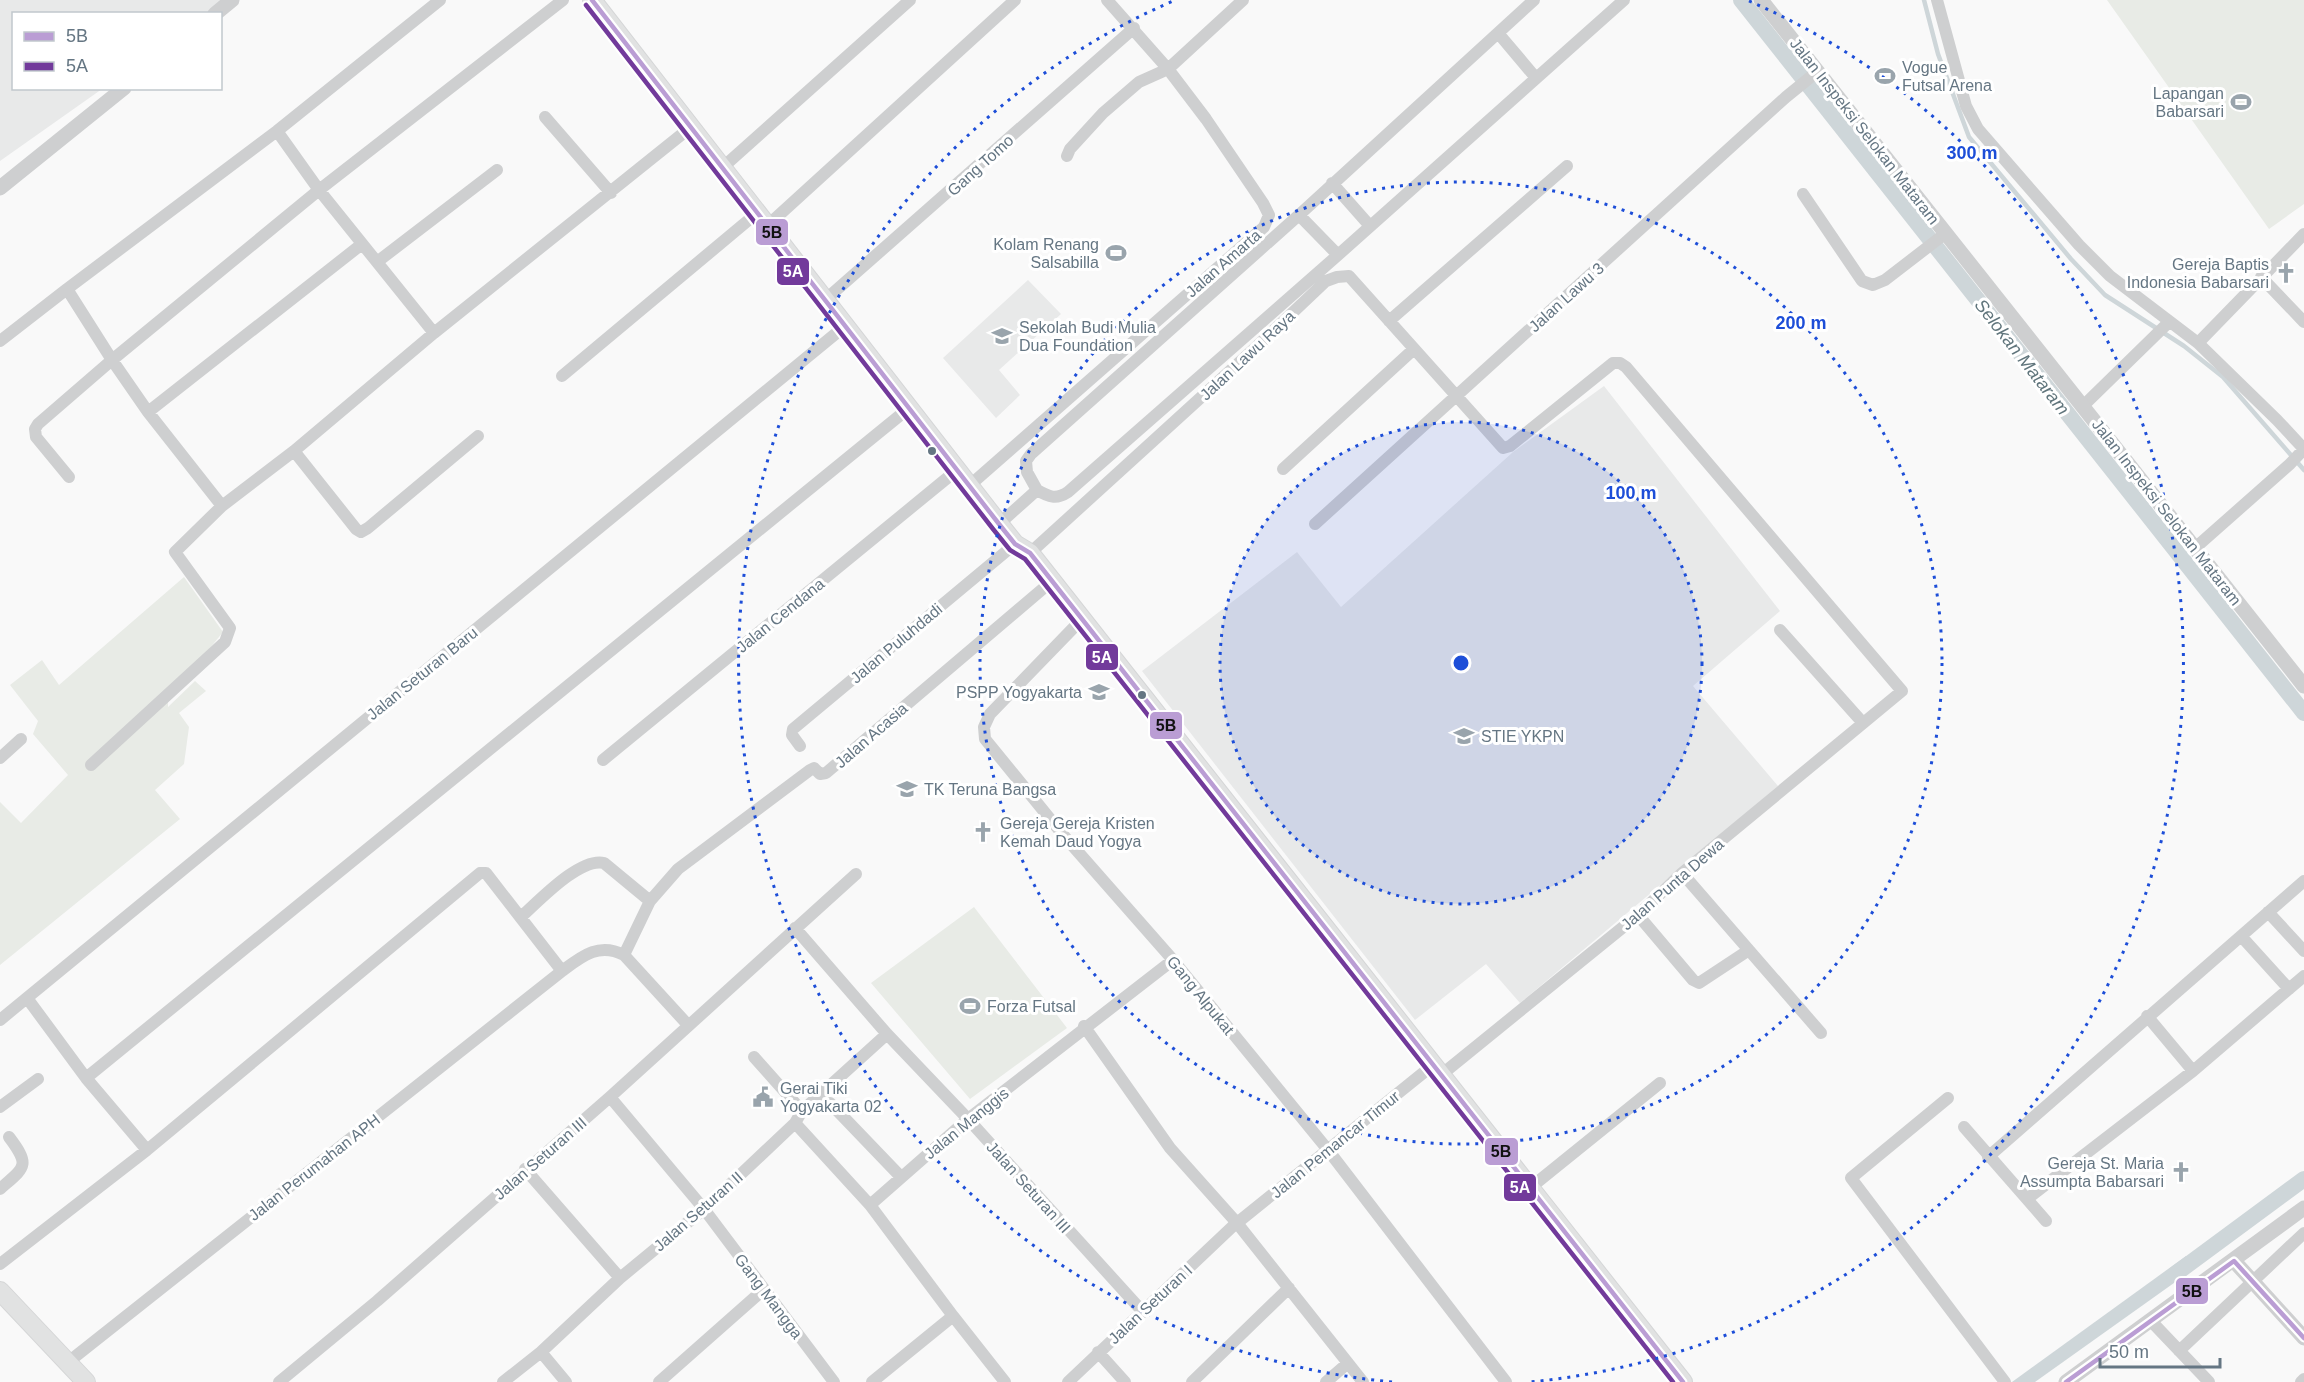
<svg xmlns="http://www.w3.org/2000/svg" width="2304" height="1382" font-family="Arial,sans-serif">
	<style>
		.built { fill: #e8e9e9 }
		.green { fill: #e8ebe6 }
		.water { fill: #ced6d9 }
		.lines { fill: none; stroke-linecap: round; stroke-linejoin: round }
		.stream { stroke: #ced6d9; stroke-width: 4.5 }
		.canal { stroke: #ced6d9; stroke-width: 16 }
		.secondary-casing { stroke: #d5d6d7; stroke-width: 20 }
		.minor { stroke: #cecfd0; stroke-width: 12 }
		.tertiary { stroke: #cecfd0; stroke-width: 15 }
		.secondary { stroke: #e1e2e2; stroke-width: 18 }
		.bus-1-casing { stroke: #fff; stroke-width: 9 }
		.bus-2-casing { stroke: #fff; stroke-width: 9 }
		.bus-1 { stroke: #ba9dd4; stroke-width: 4.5 }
		.bus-2 { stroke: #723a9b; stroke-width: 4.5 }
		.ring { fill: none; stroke: #1d4ed8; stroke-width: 3; stroke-dasharray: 3 6 }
		.bus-dot { fill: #657683; stroke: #fff; stroke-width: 2 }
		.labels { text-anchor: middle; stroke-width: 6; stroke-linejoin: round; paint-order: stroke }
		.poi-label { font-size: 16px; fill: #657683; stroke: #fff; text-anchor: start }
		.street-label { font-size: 16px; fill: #657683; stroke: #fff }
		.water-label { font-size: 18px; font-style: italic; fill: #60757c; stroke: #fff }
		.centre { fill: #1d4ed8; stroke: #fff; stroke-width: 3 }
		.ring-label { font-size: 18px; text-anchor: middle; font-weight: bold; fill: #1d4ed8; stroke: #fff; stroke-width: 6; stroke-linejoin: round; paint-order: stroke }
		.line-badge { stroke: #fff; stroke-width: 2 }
		.badge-label { font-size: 16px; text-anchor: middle; font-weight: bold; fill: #fff }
		.pale-badge-label { font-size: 16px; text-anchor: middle; font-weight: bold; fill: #111 }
	</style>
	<rect width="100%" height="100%" fill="#f9f9f9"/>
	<path class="built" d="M 0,0 L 225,0 L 207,13 L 14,14 L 14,88 L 102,89 L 0,161 Z
		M 1028,280 L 1061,314 L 999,370 L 1020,395 L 996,418 L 943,358 Z
		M 1604,386 L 1780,611 L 1693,686 L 1778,786 L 1520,1003 L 1486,964 L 1415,1020 L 1142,671 L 1297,552 L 1341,607 L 1513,452 Z"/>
	<path class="green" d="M 2107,0 L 2304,0 L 2304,204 L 2269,229 Z
		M 184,577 L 223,632 L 168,700 L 168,707 L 195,681 L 206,691 L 179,713 L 189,727 L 184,764 L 155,790 L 180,819 L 0,965 L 0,802 L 21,823 L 68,775 L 33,734 L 38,721 L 10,685 L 42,660 L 59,685 Z
		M 974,907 L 1067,1028 L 970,1099 L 871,983 Z"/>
	<path class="water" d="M 2186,1256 L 2195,1268 L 2035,1382 L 2012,1382 Z"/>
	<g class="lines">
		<path class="stream" d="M 1924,0 L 1938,54 L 1969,137 L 2071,259 L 2105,295 L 2184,346 L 2223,377 L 2304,470"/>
		<path class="canal" d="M 1741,0 L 2304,713
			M 2174,1275 L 2304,1179"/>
		<g class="secondary-casing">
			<path id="secondary" d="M 592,0 L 999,524 L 1015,544 L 1030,553 L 1683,1382
				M 0,1291 L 86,1382"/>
		</g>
		<path class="minor" d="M 1937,0 L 1966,106 L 1978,129 L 2079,245 L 2110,276 L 2198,343 L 2277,420 L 2304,449
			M 1498,33 L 1536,78
			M 545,117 L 611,193
			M 277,131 L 319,190 L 434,333
			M 1067,156 L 1070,149 L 1103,113 L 1139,82 L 1168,69 L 1243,0
			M 722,168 L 910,0
			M 1332,183 L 1370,226
			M 1803,194 L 1862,281 L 1873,285 L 1885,280 L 1946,233
			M 1299,215 L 1338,255
			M 767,226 L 1015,0
			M 362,244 L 148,412 L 222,506 L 294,451 L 434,333 L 691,127
			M 377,262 L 497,170
			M 2261,277 L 2304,322
			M 825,300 L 1134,28
			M 1389,321 L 1567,166
			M 0,341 L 67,289
			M 2198,343 L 2304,234
			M 562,376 L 757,213
			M 2083,406 L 2169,322
			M 148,412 L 112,360 L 67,289 L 277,131 L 440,0
			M 294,451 L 356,529 L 361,532 L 368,528 L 478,436
			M 1283,469 L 1414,349
			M 69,477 L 36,437 L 35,429 L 38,424 L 112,360 L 319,190 L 563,0
			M 969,486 L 1264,227 L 1269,215 L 1263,203 L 1206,119 L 1168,69 L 1107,0
			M 1037,490 C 1049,497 1056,500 1068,492 L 1338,255 L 1624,0
			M 999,524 L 1037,490 L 1027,472 L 1026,461 L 1031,454 L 1299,215 L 1534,0
			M 1315,524 L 1786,97 L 1818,71
			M 2195,548 L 2290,464 L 2304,449
			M 1030,553 L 1253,350 L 1326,281 L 1337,277 L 1349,276 L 1503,448 L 1510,446 L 1613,363 L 1620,363 L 1626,367 L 1902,691 L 1682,873 L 1638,915 L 1441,1075
			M 1082,619 L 990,714 L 984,727 L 985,739 L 1064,836 L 1173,960 L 1328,1150 L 1506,1382
			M 1780,630 L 1863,723
			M 800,746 L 792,735 L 793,729 L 1015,544
			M 0,758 L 21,739
			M 603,760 L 957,470
			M 91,765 L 225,642 L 230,628 L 175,552 L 222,506
			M 1682,873 L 1821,1033
			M 2268,912 L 2304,951
			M 1638,915 L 1693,980 L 1699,983 L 1749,950
			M 521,917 C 539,901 580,857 604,863 L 650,901
			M 795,928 L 887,1034 L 968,1119 L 1143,1312
			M 2241,936 L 2289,989
			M 624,955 L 650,901 L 678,869 L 810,770 L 814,768 L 820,774 L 826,773 L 1052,581
			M 27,998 L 86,1078 L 147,1150
			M 2147,1016 L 2193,1071
			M 0,1020 L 845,326
			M 1084,1026 L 1170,1148 L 1237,1223 L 1363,1382
			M 754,1057 L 802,1111
			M 86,1078 L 909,408
			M 610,1097 L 704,1209 L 834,1382
			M 1948,1098 L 1851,1178 L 2005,1382
			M 830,1103 L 901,1177
			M 0,1107 L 38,1079
			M 795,1123 L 870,1205 L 953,1316
			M 1964,1127 L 2046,1221
			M 1988,1157 L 2304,881
			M 525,1169 L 620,1278
			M 1530,1188 L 1660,1083
			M 0,1189 C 25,1167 31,1166 9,1137
			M 2027,1199 L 2193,1071 L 2304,976
			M 870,1205 L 968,1119 L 1173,960
			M 0,1264 L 147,1150 L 480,873 L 486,873 L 562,971
			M 2151,1321 L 2209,1382
			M 2179,1351 L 2304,1233
			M 541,1352 L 566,1382
			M 1098,1352 L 1125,1382
			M 67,1363 L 562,971 C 582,956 599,942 624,955 L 688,1025
			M 279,1382 L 377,1301 L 610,1097 L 856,874
			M 503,1382 L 541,1352 L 620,1278 L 704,1209 L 795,1123 L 802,1111 L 887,1034
			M 659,1382 L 763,1290
			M 872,1382 L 953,1316 L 1005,1382
			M 1068,1382 L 1232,1227 L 1433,1065
			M 1192,1382 L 1289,1288
			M 1326,1382 L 1348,1363
			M 2301,1382 L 2304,1379"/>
		<path class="tertiary" d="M 1761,0 L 2304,686
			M 215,14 L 232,0
			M 0,188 L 124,88
			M 2234,1261 L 2304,1338
			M 2066,1382 L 2304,1208"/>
		<use href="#secondary" class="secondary"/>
		<g class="bus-1-casing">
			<path id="bus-1" d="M 592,0 L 999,524 L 1015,544 L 1030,553 L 1683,1382
				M 2066,1382 L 2234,1261 L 2304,1338"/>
		</g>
		<g class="bus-2-casing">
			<path id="bus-2" d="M 586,5 L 993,529 L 1010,550 L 1025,559 L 1673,1382"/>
		</g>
		<use href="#bus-1" class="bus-1"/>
		<use href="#bus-2" class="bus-2"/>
	</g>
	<circle cx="1461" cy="663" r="241" fill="#1d4ed8" fill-opacity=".12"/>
	<g class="ring">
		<circle cx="1461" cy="663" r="241"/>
		<circle cx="1461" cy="663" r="481"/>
		<path d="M1392 1382A722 722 0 0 1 1173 1M1749 1A722 722 0 0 1 1530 1382"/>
	</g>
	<defs>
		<g id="stadium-bare" transform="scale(1.62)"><path d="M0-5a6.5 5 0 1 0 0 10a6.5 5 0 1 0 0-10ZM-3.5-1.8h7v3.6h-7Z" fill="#99a4ac" stroke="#fff" stroke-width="2.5" paint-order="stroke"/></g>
		<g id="church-bare" transform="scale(1.62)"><path d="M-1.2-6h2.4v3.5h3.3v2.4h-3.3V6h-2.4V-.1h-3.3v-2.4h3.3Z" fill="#99a4ac" stroke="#fff" stroke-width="2.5" paint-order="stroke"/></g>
		<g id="school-bare" transform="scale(1.62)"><path d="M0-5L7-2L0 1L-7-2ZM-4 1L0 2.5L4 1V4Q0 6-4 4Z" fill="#99a4ac" stroke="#fff" stroke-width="2.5" paint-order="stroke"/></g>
		<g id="university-bare" transform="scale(1.62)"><path d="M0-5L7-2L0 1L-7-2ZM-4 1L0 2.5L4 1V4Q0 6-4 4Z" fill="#99a4ac" stroke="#fff" stroke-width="2.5" paint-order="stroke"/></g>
		<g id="civic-bare" transform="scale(1.62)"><path d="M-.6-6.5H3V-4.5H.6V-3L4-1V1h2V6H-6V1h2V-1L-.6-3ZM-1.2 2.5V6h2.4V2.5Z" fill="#99a4ac" stroke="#fff" stroke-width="2.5" paint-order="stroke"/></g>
	</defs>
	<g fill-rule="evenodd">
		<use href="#stadium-bare" x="1885" y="76"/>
		<use href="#stadium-bare" x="2241" y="102"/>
		<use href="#stadium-bare" x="1116" y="253"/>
		<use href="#church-bare" x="2286" y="273"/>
		<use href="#school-bare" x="1002" y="336"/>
		<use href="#university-bare" x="1099" y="692"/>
		<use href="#university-bare" x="1464" y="736"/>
		<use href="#school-bare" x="907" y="789"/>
		<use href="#church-bare" x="983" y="832"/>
		<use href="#stadium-bare" x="970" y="1006"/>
		<use href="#civic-bare" x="763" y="1097"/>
		<use href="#church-bare" x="2181" y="1172"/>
	</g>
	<g class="bus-dot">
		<circle cx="932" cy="451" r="5"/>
		<circle cx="1142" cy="695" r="5"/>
	</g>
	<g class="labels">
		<g class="poi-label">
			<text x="1902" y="73">Vogue<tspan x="1902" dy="18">Futsal Arena</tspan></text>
			<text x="2224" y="99" text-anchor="end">Lapangan<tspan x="2224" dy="18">Babarsari</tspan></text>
			<text x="1099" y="250" text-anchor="end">Kolam Renang<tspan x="1099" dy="18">Salsabilla</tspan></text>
			<text x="2269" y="270" text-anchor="end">Gereja Baptis<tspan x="2269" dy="18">Indonesia Babarsari</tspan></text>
			<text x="1019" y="333">Sekolah Budi Mulia<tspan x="1019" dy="18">Dua Foundation</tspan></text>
			<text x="1082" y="698" text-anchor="end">PSPP Yogyakarta</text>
			<text x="1481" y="742">STIE YKPN</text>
			<text x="924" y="795">TK Teruna Bangsa</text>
			<text x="1000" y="829">Gereja Gereja Kristen<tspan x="1000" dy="18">Kemah Daud Yogya</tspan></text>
			<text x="987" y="1012">Forza Futsal</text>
			<text x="780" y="1094">Gerai Tiki<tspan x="780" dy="18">Yogyakarta 02</tspan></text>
			<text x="2164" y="1169" text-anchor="end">Gereja St. Maria<tspan x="2164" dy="18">Assumpta Babarsari</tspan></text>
		</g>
		<g class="street-label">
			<text transform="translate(1865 131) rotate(52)" y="6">Jalan Inspeksi Selokan Mataram</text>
			<text transform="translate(980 165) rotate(-42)" y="6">Gang Tomo</text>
			<text transform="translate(1223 263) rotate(-41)" y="6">Jalan Amarta</text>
			<text transform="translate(1566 297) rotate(-42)" y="6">Jalan Lawu 3</text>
			<text transform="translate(1247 355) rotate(-43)" y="6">Jalan Lawu Raya</text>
			<text transform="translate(2167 512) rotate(52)" y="6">Jalan Inspeksi Selokan Mataram</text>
			<text transform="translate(780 615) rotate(-39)" y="6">Jalan Cendana</text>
			<text transform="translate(896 643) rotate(-40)" y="6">Jalan Puluhdadi</text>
			<text transform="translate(422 673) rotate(-39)" y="6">Jalan Seturan Baru</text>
			<text transform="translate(871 735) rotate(-41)" y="6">Jalan Acasia</text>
			<text transform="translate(1672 884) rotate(-41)" y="6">Jalan Punta Dewa</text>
			<text transform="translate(1201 995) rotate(51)" y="6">Gang Alpukat</text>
			<text transform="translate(966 1123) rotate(-39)" y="6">Jalan Manggis</text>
			<text transform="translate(1335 1144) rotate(-39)" y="6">Jalan Pemancar Timur</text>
			<text transform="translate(540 1158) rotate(-41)" y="6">Jalan Seturan III</text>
			<text transform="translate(314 1167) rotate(-38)" y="6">Jalan Perumahan APH</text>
			<text transform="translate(1029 1187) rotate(48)" y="6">Jalan Seturan III</text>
			<text transform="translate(698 1211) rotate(-41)" y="6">Jalan Seturan II</text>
			<text transform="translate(769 1296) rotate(53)" y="6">Gang Mangga</text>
			<text transform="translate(1150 1304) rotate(-43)" y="6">Jalan Seturan I</text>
		</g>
		<g class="water-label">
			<text transform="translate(2022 357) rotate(52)" y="6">Selokan Mataram</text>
		</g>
	</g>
	<circle cx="1461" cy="663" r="9" class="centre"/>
	<g class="ring-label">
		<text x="1972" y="159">300 m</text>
		<text x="1801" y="329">200 m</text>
		<text x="1631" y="499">100 m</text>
	</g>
	<g class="line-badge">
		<rect x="755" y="218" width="34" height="28" rx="6" fill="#ba9dd4"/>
		<rect x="776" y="257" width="34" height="29" rx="6" fill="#723a9b"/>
		<rect x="1085" y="643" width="34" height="28" rx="6" fill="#723a9b"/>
		<rect x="1149" y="711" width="34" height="29" rx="6" fill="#ba9dd4"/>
		<rect x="1484" y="1137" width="35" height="29" rx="6" fill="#ba9dd4"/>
		<rect x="1503" y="1173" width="34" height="29" rx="6" fill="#723a9b"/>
		<rect x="2175" y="1277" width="34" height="28" rx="6" fill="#ba9dd4"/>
	</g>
	<g class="badge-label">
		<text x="793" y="277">5A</text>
		<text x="1102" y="663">5A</text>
		<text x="1520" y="1193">5A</text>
	</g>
	<g class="pale-badge-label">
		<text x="772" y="238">5B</text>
		<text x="1166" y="731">5B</text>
		<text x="1501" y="1157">5B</text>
		<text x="2192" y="1297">5B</text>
	</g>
	<rect x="12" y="12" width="210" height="78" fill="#ffffff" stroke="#c1c8cd" stroke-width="1.5"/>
	<rect x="24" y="32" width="30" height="9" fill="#ba9dd4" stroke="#c1c8cd" stroke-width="1.5"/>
	<text x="66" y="42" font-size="18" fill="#657683">5B</text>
	<rect x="24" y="62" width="30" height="9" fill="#723a9b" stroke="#c1c8cd" stroke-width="1.5"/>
	<text x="66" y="72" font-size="18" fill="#657683">5A</text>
	<path d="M2100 1358v9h120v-9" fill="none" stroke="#657683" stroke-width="3"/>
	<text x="2109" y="1358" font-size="18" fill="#657683" stroke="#ffffff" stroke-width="4.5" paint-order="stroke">50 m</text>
</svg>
